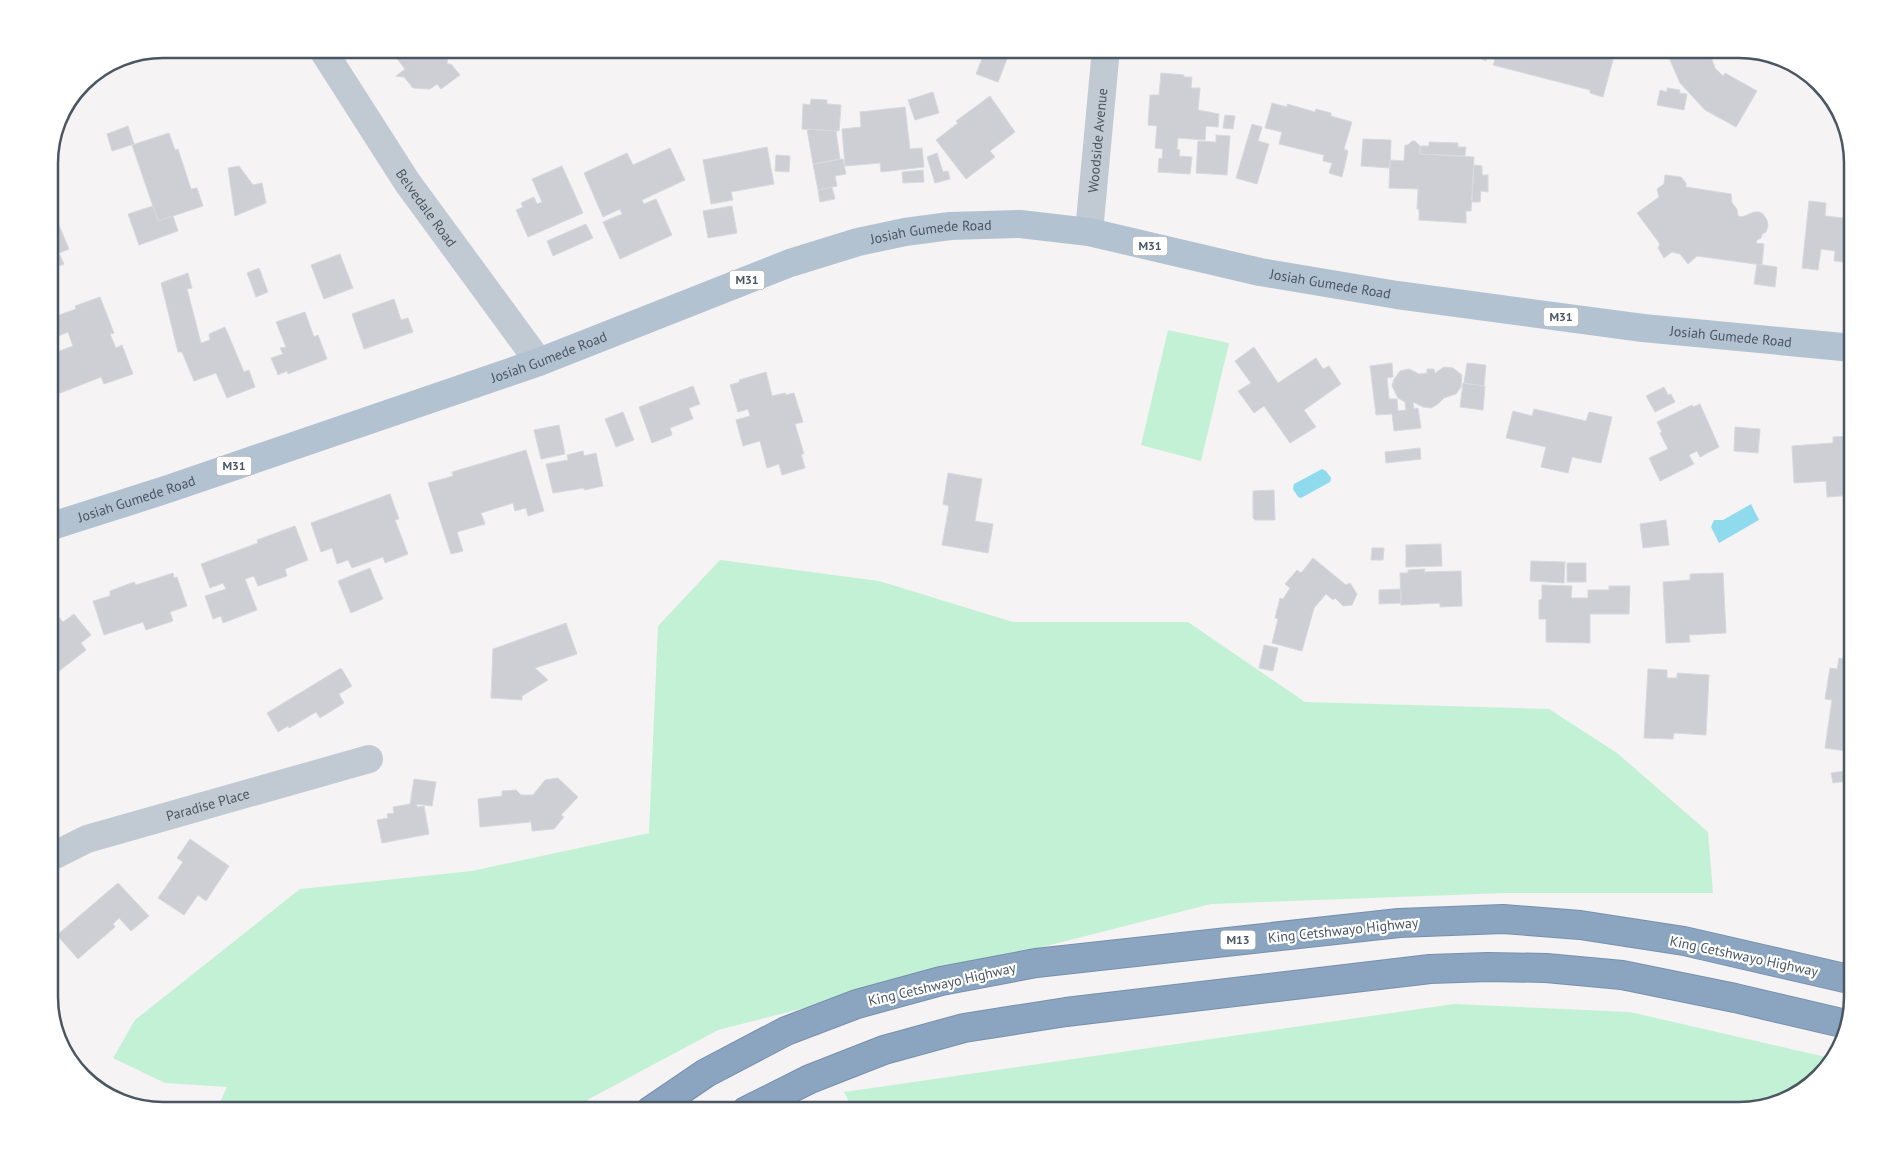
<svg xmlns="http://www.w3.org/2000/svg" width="1902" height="1160" font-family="'PT Sans',sans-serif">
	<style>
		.green { fill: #c3f1d5 }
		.water { fill: #90daee }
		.building { fill: #cdcfd5; stroke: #d7d9de }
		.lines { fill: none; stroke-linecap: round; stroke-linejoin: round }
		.highway-casing { stroke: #7690ad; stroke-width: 30 }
		.minor { stroke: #c1cad2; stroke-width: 28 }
		.major { stroke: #b3c2d1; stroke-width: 28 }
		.highway { stroke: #8ba5c1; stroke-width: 28 }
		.labels { text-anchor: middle; stroke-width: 4.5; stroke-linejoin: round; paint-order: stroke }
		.shield { fill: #fff; stroke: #808990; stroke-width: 1 }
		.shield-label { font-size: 12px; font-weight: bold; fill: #4a5661 }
		.street-label { font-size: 14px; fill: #4a5661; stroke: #fff }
		.rim { fill: none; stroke: #4a5661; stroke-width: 2.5 }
	</style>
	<rect width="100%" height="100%" fill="#f5f3f3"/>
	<path class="green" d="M 1168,330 L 1229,343 L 1201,461 L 1141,445 Z
		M 720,560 L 879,581 L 1013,622 L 1188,622 L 1305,702 L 1549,709 L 1617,753 L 1708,832 L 1713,893 L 1505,893 L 1211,904 L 718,1030 L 589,1099 L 575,1111 L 216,1111 L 227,1087 L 165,1083 L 113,1058 L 135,1020 L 300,889 L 472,871 L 649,833 L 658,626 Z
		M 1454,1004 L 1630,1012 L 1834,1059 L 1797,1096 L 1740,1111 L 854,1111 L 844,1092 Z"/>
	<path class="water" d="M 1322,469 L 1326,471 L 1331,478 L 1330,482 L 1301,498 L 1298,497 L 1293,489 L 1294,484 Z
		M 1751,504 L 1759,520 L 1719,543 L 1711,527 L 1714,520 L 1723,520 Z"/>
	<path class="building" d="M 367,49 L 419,49 L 448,51 L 447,64 L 451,64 L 460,75 L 441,89 L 437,84 L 430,89 L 413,88 L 404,77 L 396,76 L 405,69 L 391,51 Z
		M 1470,49 L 1565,49 L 1613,60 L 1603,97 L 1590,93 L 1590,90 L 1493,65 L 1495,60 L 1487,56 L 1486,61 L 1472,54 L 1475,51 Z
		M 1678,49 L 1708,49 L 1715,68 L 1723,76 L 1725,73 L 1757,91 L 1736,127 L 1705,110 L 1680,83 L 1667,53 Z
		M 985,51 L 1007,59 L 998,82 L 976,74 Z
		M 1161,73 L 1184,75 L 1184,77 L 1192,77 L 1191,88 L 1200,88 L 1198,110 L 1219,114 L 1218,127 L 1206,126 L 1205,140 L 1178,138 L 1177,149 L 1180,150 L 1179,156 L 1192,157 L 1190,174 L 1158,172 L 1159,158 L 1162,159 L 1163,149 L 1155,148 L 1157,126 L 1148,125 L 1150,95 L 1159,95 Z
		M 1667,88 L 1680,90 L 1679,93 L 1687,94 L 1684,110 L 1657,105 L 1660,90 L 1667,92 Z
		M 933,92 L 939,113 L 915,120 L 908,100 Z
		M 990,96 L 1015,132 L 990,151 L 995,157 L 966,179 L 936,140 L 958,123 L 956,121 Z
		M 811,99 L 827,100 L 827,104 L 841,105 L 839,131 L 802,129 L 803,104 L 810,105 Z
		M 1272,103 L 1287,107 L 1287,104 L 1315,112 L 1316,109 L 1331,113 L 1331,116 L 1352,122 L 1344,149 L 1348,151 L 1342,177 L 1329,173 L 1332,163 L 1323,161 L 1324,155 L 1279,144 L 1282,132 L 1265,128 Z
		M 905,107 L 910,149 L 922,148 L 924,167 L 881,172 L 880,163 L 845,166 L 842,129 L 861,127 L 860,112 Z
		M 1225,115 L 1235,116 L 1233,129 L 1223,128 Z
		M 1252,124 L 1262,127 L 1258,141 L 1269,144 L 1257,184 L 1236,178 Z
		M 128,126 L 134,144 L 112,151 L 107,134 Z
		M 807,129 L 836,131 L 840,159 L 813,164 Z
		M 169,133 L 175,150 L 178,149 L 191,189 L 197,188 L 203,206 L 158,221 L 132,145 Z
		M 1216,135 L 1230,136 L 1227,175 L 1196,173 L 1198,141 L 1216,142 Z
		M 1363,139 L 1391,140 L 1390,168 L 1361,166 Z
		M 1412,141 L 1415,141 L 1420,146 L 1420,154 L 1474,157 L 1471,211 L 1466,211 L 1466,223 L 1419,220 L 1419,209 L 1417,209 L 1418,189 L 1389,188 L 1390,160 L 1404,161 L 1405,145 L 1408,145 Z
		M 1429,142 L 1458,143 L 1458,147 L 1466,147 L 1465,156 L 1420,154 L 1420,146 L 1429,146 Z
		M 767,147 L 774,184 L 731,192 L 733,200 L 711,204 L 703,160 Z
		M 670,148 L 685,180 L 642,200 L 644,204 L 656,199 L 672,235 L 620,259 L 603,222 L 622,214 L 620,209 L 603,217 L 584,173 L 627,153 L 633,165 Z
		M 937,153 L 943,172 L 948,171 L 950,179 L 935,183 L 927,157 Z
		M 776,155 L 790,156 L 789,172 L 775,171 Z
		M 843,159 L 846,174 L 835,176 L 837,186 L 818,190 L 813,164 Z
		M 1474,165 L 1482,166 L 1482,175 L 1488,175 L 1488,192 L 1481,191 L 1480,202 L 1472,202 Z
		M 239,166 L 253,185 L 262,183 L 266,203 L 235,216 L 228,168 Z
		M 562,166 L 583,213 L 528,237 L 516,210 L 523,207 L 521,203 L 534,197 L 537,204 L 542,202 L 532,179 Z
		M 923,170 L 924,182 L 903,183 L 902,172 Z
		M 1665,175 L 1681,177 L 1686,183 L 1686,187 L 1731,194 L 1732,203 L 1737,209 L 1738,216 L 1742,217 L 1754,212 L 1760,212 L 1763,214 L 1767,220 L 1768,226 L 1766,232 L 1762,234 L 1761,238 L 1757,240 L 1756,243 L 1764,244 L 1762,265 L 1697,256 L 1688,264 L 1680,254 L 1672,252 L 1664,258 L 1658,248 L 1660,244 L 1637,213 L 1659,197 L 1657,189 L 1664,184 Z
		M 832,187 L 835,199 L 820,202 L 818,190 Z
		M 1809,201 L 1826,203 L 1825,216 L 1853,219 L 1853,263 L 1834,261 L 1835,251 L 1821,249 L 1818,270 L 1802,268 Z
		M 153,206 L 158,221 L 173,216 L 178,231 L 139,245 L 128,214 Z
		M 732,206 L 737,233 L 708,238 L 703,211 Z
		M 53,211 L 69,249 L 59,253 L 64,264 L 49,270 L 49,213 Z
		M 586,224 L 593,238 L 553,256 L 547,241 Z
		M 340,254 L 353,288 L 324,299 L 311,265 Z
		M 1757,264 L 1777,267 L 1775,287 L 1754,284 Z
		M 259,268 L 268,292 L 256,297 L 247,273 Z
		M 188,273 L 192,288 L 187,289 L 201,343 L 210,340 L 209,334 L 225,327 L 244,372 L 249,370 L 255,387 L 227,398 L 216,373 L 194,381 L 182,352 L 178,352 L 161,283 Z
		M 100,297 L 114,333 L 110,334 L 116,348 L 122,345 L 133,374 L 104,384 L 101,377 L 55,395 L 49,379 L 49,355 L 73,346 L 68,332 L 58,336 L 51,318 L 76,309 L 75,306 Z
		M 394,299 L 401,320 L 408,318 L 413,332 L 364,349 L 352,314 Z
		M 305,312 L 314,337 L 318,335 L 327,359 L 288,374 L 287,371 L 278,375 L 271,358 L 283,354 L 280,348 L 286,347 L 276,322 Z
		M 1254,347 L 1278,383 L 1316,358 L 1323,369 L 1329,366 L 1341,384 L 1304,410 L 1316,427 L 1290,443 L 1264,406 L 1254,413 L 1238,391 L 1251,383 L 1235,361 Z
		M 1392,363 L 1393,377 L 1387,378 L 1389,399 L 1397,399 L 1398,411 L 1406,410 L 1405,402 L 1398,398 L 1392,386 L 1394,379 L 1400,371 L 1409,369 L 1419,374 L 1427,373 L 1427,369 L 1434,369 L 1435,373 L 1444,367 L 1453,368 L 1462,375 L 1461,387 L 1456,394 L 1444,398 L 1438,404 L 1431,408 L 1423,407 L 1413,402 L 1414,409 L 1418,408 L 1421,428 L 1394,431 L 1392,414 L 1376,415 L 1370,366 Z
		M 1467,363 L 1486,365 L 1484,386 L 1464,383 Z
		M 766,372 L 772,396 L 785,393 L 786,395 L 794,393 L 803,422 L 795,424 L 804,454 L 801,454 L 805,468 L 782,475 L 779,464 L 767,468 L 760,441 L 743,446 L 736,420 L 750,416 L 748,409 L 738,412 L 730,385 L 740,382 L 739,380 Z
		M 1463,383 L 1485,386 L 1483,410 L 1460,407 Z
		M 693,386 L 700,404 L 689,408 L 693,419 L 670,428 L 672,435 L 652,443 L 639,407 Z
		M 1664,387 L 1668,395 L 1671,394 L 1675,402 L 1655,412 L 1646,396 Z
		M 1700,404 L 1719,447 L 1700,457 L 1697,451 L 1689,455 L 1694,464 L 1660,481 L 1649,458 L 1668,449 L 1660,433 L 1662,432 L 1657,422 L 1692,405 L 1693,407 Z
		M 1534,409 L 1586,421 L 1589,412 L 1612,417 L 1601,463 L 1572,457 L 1568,473 L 1541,467 L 1546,447 L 1506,438 L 1513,411 L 1532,416 Z
		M 623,412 L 634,440 L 616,447 L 605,419 Z
		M 559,425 L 565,454 L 541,459 L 534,430 Z
		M 1735,427 L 1760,429 L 1758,453 L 1734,451 Z
		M 1853,436 L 1853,495 L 1827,497 L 1826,481 L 1794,483 L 1792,446 L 1833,443 L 1833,437 Z
		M 1420,448 L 1421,459 L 1386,463 L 1385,452 Z
		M 526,450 L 544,511 L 528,516 L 526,508 L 515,511 L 513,503 L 481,513 L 485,524 L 457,532 L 463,551 L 451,554 L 428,483 L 453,476 L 452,472 Z
		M 583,451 L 584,456 L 596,453 L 603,486 L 584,490 L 584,488 L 553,493 L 546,464 L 568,460 L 567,455 Z
		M 948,473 L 982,479 L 975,521 L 993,524 L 988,553 L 942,545 L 949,506 L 943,504 Z
		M 1274,490 L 1275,520 L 1255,520 L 1253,518 L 1253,491 Z
		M 390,494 L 399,519 L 395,520 L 408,554 L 385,563 L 383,557 L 352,568 L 348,560 L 337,564 L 332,548 L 321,552 L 311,523 Z
		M 1666,520 L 1669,545 L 1643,548 L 1640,524 Z
		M 295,526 L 308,560 L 285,569 L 287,576 L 258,586 L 254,576 L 245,579 L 257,610 L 223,623 L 221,616 L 213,619 L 205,596 L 226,589 L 223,583 L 210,588 L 201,564 L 258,543 L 257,540 Z
		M 1441,544 L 1442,566 L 1406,567 L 1406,545 Z
		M 1372,548 L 1384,548 L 1383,560 L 1371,560 Z
		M 1313,558 L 1346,585 L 1350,583 L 1357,594 L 1352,605 L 1343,606 L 1335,598 L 1333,600 L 1326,594 L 1314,608 L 1302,651 L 1272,643 L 1278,619 L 1275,618 L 1280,598 L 1283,599 L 1290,588 L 1285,584 L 1297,570 L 1301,573 Z
		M 1531,561 L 1565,562 L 1564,583 L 1530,581 Z
		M 1567,563 L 1586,563 L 1586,582 L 1567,582 Z
		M 370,568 L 383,599 L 351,613 L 338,581 Z
		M 1425,569 L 1424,572 L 1461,571 L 1462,606 L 1440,607 L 1440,603 L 1401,605 L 1400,573 L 1408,573 L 1408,570 Z
		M 173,573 L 174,578 L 177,577 L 187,606 L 170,612 L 173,621 L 146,630 L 143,622 L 104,635 L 93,601 L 110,596 L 110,591 L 134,582 L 136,585 Z
		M 1723,573 L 1726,633 L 1689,635 L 1690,642 L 1666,643 L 1663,582 L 1690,580 L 1690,574 Z
		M 1542,585 L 1572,586 L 1571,598 L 1588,598 L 1588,590 L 1609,590 L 1609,586 L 1630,586 L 1629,614 L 1590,614 L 1590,643 L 1546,642 L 1546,619 L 1539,619 L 1539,600 L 1542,599 Z
		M 1401,589 L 1401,603 L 1379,604 L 1379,590 Z
		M 53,610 L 63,622 L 74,614 L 91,635 L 81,643 L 86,650 L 49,679 L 49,613 Z
		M 566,623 L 577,654 L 535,668 L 548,680 L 522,696 L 522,700 L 491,698 L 493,649 Z
		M 1264,645 L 1278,648 L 1273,671 L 1259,668 Z
		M 1839,658 L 1853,661 L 1853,752 L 1825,748 L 1832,700 L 1825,699 L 1830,668 L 1837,669 Z
		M 341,668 L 352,686 L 339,694 L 344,703 L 320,718 L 316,712 L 289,728 L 288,726 L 278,732 L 267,713 Z
		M 1648,669 L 1667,670 L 1667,678 L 1677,678 L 1677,673 L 1709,675 L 1706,735 L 1674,733 L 1673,739 L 1644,738 Z
		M 1852,770 L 1853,780 L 1833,783 L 1831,773 Z
		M 558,778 L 578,797 L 561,815 L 564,817 L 554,829 L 532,831 L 531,822 L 480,827 L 478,799 L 502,796 L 502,791 L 516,790 L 521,795 L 533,795 L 545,780 Z
		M 414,779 L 436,782 L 432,806 L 417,804 L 417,807 L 424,806 L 429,834 L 382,843 L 377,820 L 388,818 L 387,814 L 394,813 L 393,807 L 410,804 Z
		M 190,839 L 229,866 L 206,901 L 198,895 L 184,915 L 158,898 L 183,862 L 177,858 Z
		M 118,883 L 149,916 L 131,931 L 119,918 L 113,924 L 115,927 L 78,959 L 57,935 Z"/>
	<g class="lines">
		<g class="highway-casing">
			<path id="highway" d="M 650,1111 L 706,1073 L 786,1031 L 857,1004 L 941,981 L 1036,963 L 1399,923 L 1503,919 L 1580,925 L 1684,941 L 1853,980
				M 746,1111 L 810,1079 L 884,1050 L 964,1028 L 1066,1012 L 1430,969 L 1488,967 L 1546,968 L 1622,975 L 1735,998 L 1846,1024"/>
		</g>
		<g class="minor">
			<path id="s1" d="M 322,49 L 407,182 L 539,362"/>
			<path id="s2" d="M 1089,232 L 1106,49"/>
			<path id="s3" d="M 49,858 L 87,839 L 369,759"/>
		</g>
		<path class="major" id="s4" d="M 49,527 L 168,489 L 539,362 L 790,263 L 858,242 L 905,232 L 950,226 L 1020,224 L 1089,232 L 1260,272 L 1397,295 L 1643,328 L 1853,348"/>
		<use href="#highway" class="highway"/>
	</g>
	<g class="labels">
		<g class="shield">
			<rect x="1132.5" y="236.5" width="35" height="19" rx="4"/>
			<rect x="729.5" y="270.5" width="35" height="19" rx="4"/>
			<rect x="1543.5" y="307.5" width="35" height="19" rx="4"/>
			<rect x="216.5" y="456.5" width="35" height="19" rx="4"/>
			<rect x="1220.5" y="930.5" width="35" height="19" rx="4"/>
		</g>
		<g class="shield-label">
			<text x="1150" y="250">M31</text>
			<text x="747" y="284">M31</text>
			<text x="1561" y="321">M31</text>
			<text x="234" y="470">M31</text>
			<text x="1238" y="944">M13</text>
		</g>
		<g class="street-label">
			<text dy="5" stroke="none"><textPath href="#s2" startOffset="92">Woodside Avenue</textPath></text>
			<text dy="5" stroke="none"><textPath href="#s1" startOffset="190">Belvedale Road</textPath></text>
			<text dy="5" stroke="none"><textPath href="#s4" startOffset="932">Josiah Gumede Road</textPath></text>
			<text dy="5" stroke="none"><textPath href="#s4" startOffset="1338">Josiah Gumede Road</textPath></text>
			<text dy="5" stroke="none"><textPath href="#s4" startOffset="1742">Josiah Gumede Road</textPath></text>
			<text dy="5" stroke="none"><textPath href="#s4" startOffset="528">Josiah Gumede Road</textPath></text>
			<text dy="5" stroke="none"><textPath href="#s4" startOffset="92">Josiah Gumede Road</textPath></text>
			<text dy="5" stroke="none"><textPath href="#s3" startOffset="168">Paradise Place</textPath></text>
			<text transform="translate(1343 930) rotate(-6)" y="5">King Cetshwayo Highway</text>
			<text transform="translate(1744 956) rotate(12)" y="5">King Cetshwayo Highway</text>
			<text transform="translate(942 984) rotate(-13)" y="5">King Cetshwayo Highway</text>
		</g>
	</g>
	<path d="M0 0H1902V1160H0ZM163 58H1739A105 105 0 0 1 1844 163V997A105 105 0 0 1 1739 1102H163A105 105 0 0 1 58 997V163A105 105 0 0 1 163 58Z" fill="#fff" fill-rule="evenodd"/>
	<path class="rim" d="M163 58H1739A105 105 0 0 1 1844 163V997A105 105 0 0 1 1739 1102H163A105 105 0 0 1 58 997V163A105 105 0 0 1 163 58Z"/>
</svg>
